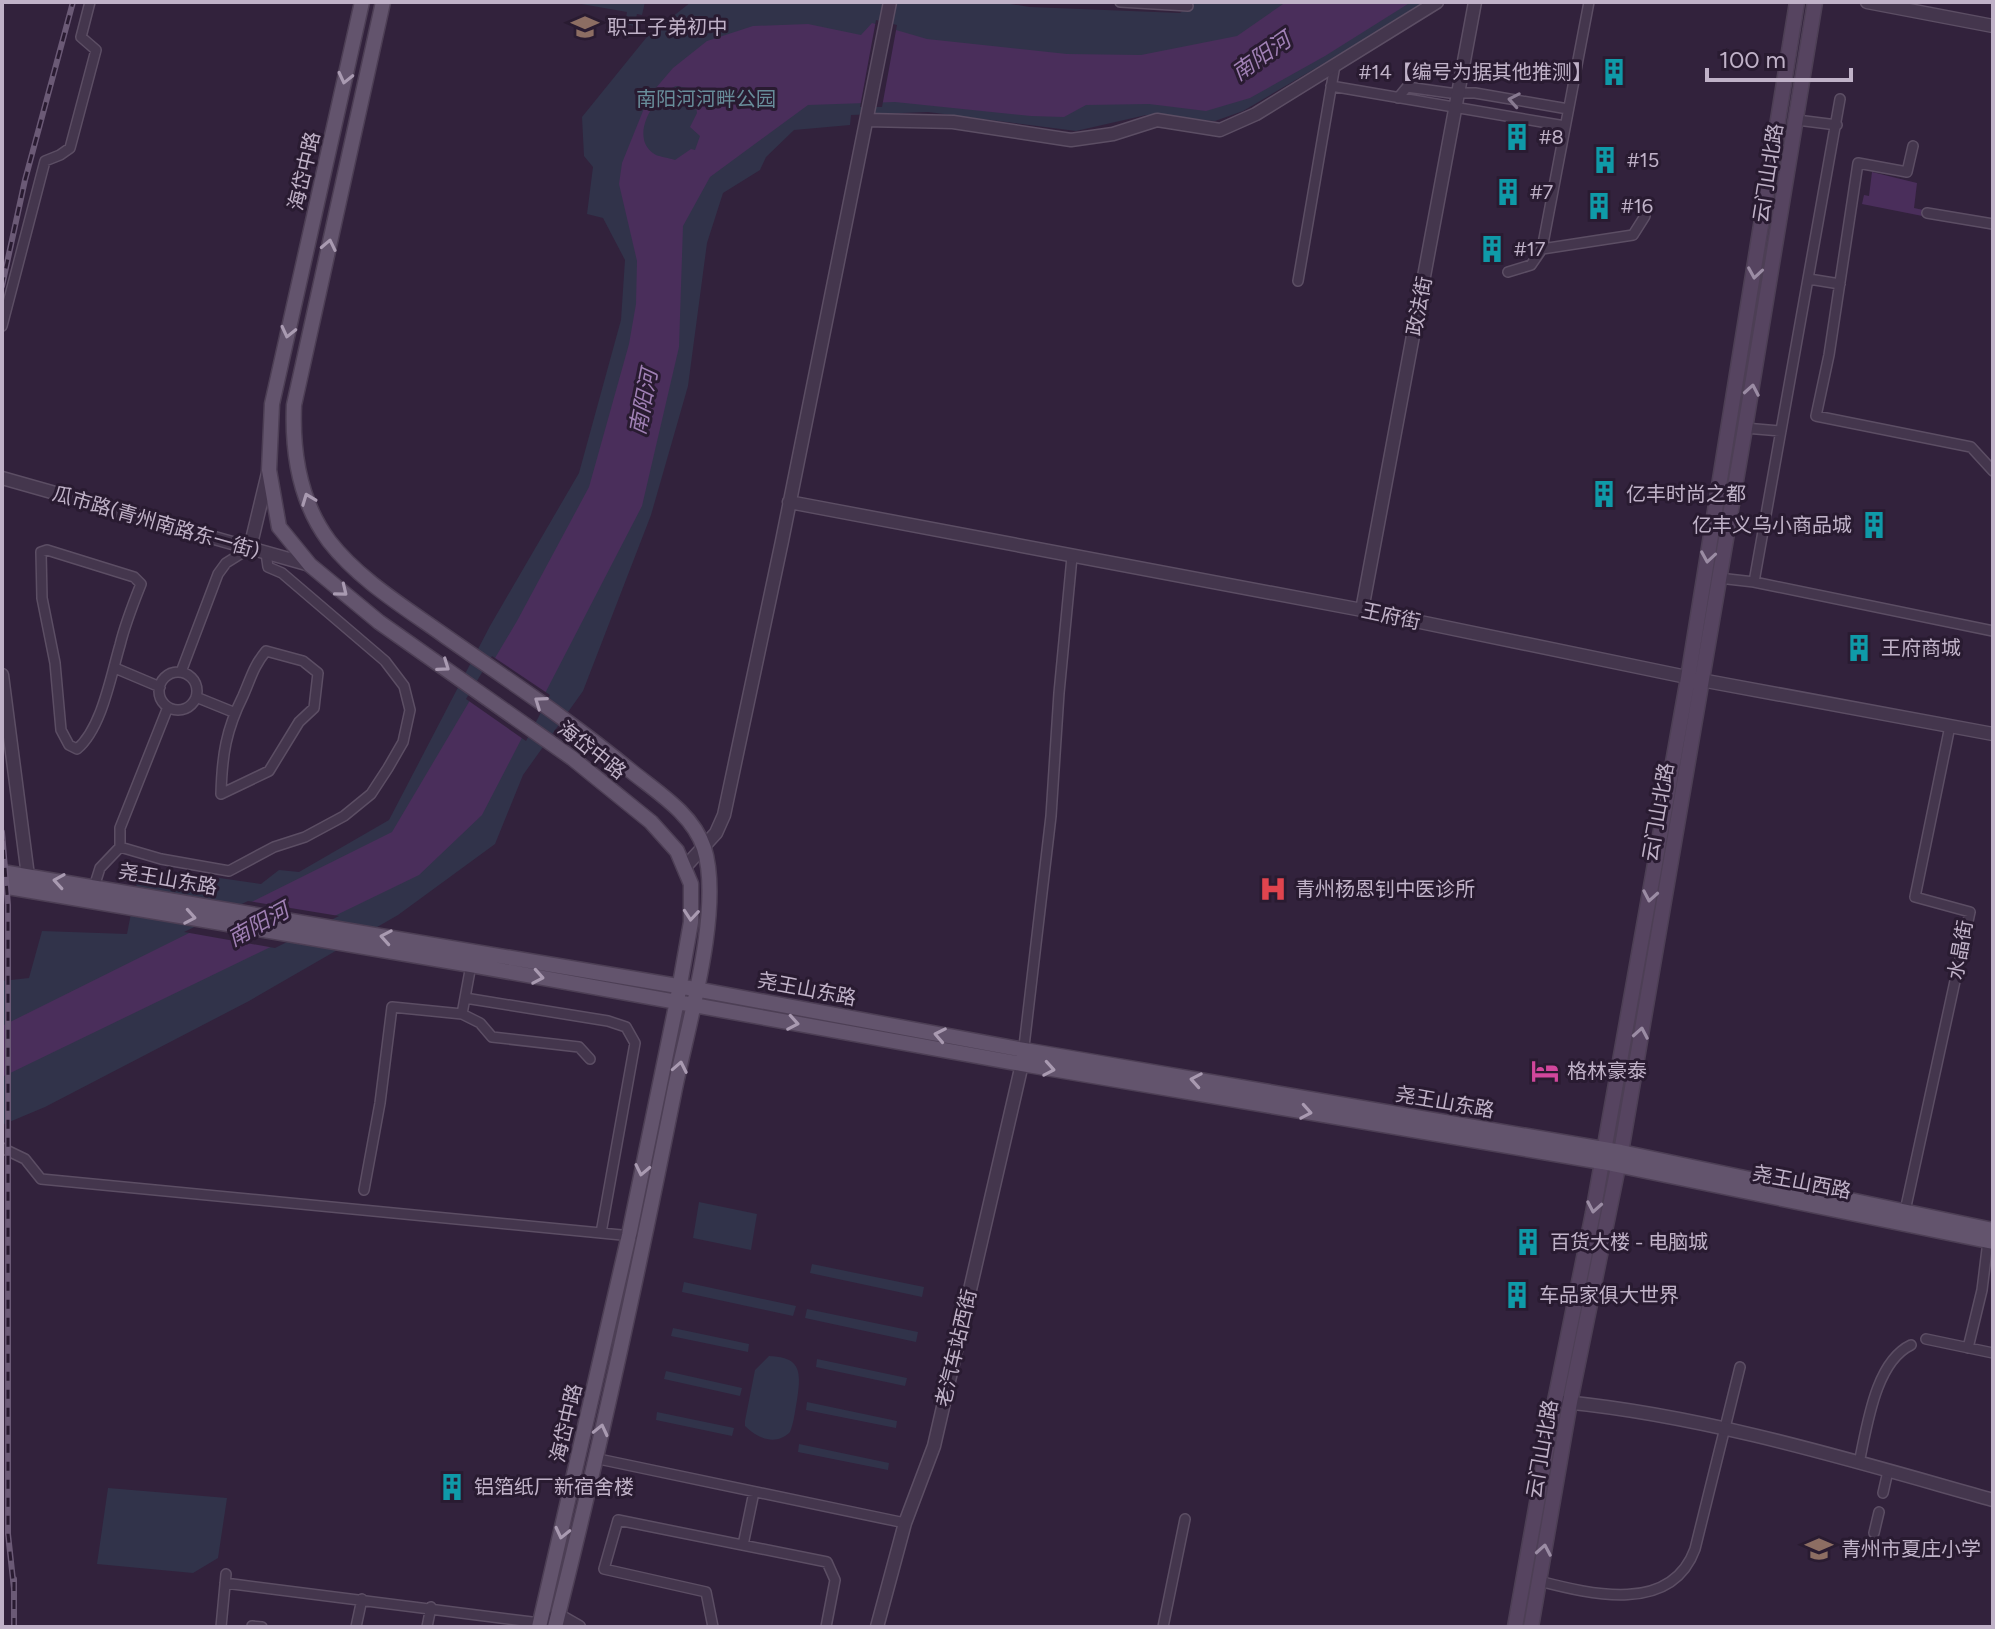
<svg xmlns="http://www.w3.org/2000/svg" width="1995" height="1629" font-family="Figtree,'Noto Sans SC',sans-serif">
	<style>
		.green { fill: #31334a }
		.water { fill: #4a2e5b; fill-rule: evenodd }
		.pier { fill: #32223c }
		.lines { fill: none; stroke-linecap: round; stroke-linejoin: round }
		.minor-casing { stroke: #5c4e64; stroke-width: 12 }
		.tertiary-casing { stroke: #5c4e64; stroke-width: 15 }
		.secondary-casing { stroke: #4d3f55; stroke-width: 17 }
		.primary-casing { stroke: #4d3f55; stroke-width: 17 }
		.minor { stroke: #44364d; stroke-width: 9 }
		.tertiary { stroke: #44364d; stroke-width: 12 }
		.secondary { stroke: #564460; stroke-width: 14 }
		.primary { stroke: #63546d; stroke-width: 14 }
		.rail-casing { stroke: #6b5a76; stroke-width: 6 }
		.rail { stroke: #291b31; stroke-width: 3; stroke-dasharray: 9; stroke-linecap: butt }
		.oneway { stroke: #a99ab1 }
		.oneway2 { stroke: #887a91 }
		.oneway3 { stroke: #9b8ca4 }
		.labels { text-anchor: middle; stroke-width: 6; stroke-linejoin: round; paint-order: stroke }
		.poi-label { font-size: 20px; fill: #c0b2c8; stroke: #291b31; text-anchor: start }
		.park-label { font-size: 20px; fill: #688d9a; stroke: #291b31 }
		.street-label { font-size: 20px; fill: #c0b2c8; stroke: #291b31 }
		.water-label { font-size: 22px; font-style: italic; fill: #a080b5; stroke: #291b31 }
	</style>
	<rect width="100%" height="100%" fill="#32223c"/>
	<path class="green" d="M 570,2 L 645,2 L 642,15 L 637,14 L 634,26 L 625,24 L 627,12 Z
		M 691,2 L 998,2 L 1030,7 L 1180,13 L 1194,2 L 1423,2 L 1362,41 L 1243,111 L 1215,121 L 1146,115 L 1076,131 L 928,112 L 851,115 L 850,125 L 794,130 L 766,157 L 760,170 L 723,193 L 707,243 L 688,386 L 651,515 L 583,691 L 523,775 L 495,844 L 398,915 L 249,1001 L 45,1107 L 2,1125 L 2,981 L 29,978 L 42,931 L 127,934 L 139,872 L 178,872 L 261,884 L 279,870 L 299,872 L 389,820 L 490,626 L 579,473 L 621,320 L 625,260 L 603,218 L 587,214 L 593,167 L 584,156 L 582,117 L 646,38 Z
		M 699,1202 L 757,1214 L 751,1250 L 693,1238 Z
		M 812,1264 L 924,1287 L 922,1297 L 810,1273 Z
		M 684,1282 L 796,1306 L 793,1316 L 682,1292 Z
		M 807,1309 L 918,1332 L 916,1342 L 805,1318 Z
		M 673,1328 L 749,1344 L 748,1352 L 671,1336 Z
		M 769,1356 C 802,1357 801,1373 797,1400 C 795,1411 794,1422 790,1432 C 776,1446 758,1439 745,1426 L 745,1421 L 755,1370 Z
		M 817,1359 L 907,1378 L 905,1386 L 816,1367 Z
		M 666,1371 L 742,1388 L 740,1396 L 664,1379 Z
		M 807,1402 L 897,1421 L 896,1428 L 806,1410 Z
		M 657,1412 L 734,1428 L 732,1436 L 656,1420 Z
		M 799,1444 L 889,1463 L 888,1470 L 798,1452 Z
		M 108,1488 L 227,1498 L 218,1558 L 193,1573 L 97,1564 Z"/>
	<path class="water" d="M 1286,2 L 1411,2 L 1325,56 L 1250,98 L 1206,111 L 1149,104 L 1086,105 L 1064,117 L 1031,116 L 895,102 L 808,105 L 710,177 L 683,226 L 679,347 L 642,506 L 482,815 L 419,875 L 2,1077 L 2,1026 L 392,832 L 517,621 L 589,487 L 629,344 L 636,304 L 637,261 L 619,184 L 622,163 L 649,96 L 673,68 L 707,41 L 753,26 L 808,24 L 861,35 L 872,23 L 927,39 L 1067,54 L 1141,55 L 1237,36 ZM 676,86 L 688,88 L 694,93 L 697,113 L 690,127 L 700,136 L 695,150 L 691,149 L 675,160 C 669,158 661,157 656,155 C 627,139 654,95 676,86 Z
		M 1872,172 L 1917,183 L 1914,208 L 1993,225 L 1993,230 L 1862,204 L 1864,195 L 1869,196 Z"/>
	<path class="pier" d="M 876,20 L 897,25 L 882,107 L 860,107 Z
		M 492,656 L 550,695 L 526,741 L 466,699 Z
		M 248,901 L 339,916 L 275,948 L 184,932 Z"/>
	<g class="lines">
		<g class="minor-casing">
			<path id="minor" d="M 1120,2 L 1188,6
				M 1331,86 L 1565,126
				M 1398,98 L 1407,87 L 1450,93 L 1475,93 L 1568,109
				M 1797,120 L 1837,125
				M 1913,146 L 1907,172 L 1858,163 L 1829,355 L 1816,416 L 1971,447 L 1993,471
				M 1927,213 L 1993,224
				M 1542,249 L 1589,2
				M 1508,272 L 1531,265 L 1542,249 L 1633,235 L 1645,216
				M 1809,279 L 1840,284
				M 1298,281 L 1335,65
				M 2,326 L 45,161 L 60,155 L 70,148 L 96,50 L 81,37 L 90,2
				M 1745,428 L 1781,431
				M 47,550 L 134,577 L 141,584 C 133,604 125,624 120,645 C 111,675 102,728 77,749 L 69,745 L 61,730 L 55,663 L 42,598 L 41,552 Z
				M 1719,578 L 1754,582 L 1993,631
				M 1754,582 L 1840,99
				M 266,651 L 303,661 L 318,673 L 314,708 L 299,722 L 269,771 L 221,794 C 222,755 226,730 243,696 C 251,678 253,667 266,651 Z
				M 115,668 L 160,687
				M 181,672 L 218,574 L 226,563 L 250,548
				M159 691a19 19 0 1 1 38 0a19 19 0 1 1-38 0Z
				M 196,697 L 233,712
				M 120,847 L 161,859 L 229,871 L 274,847 L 305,837 L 344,816 L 371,794 L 388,768 L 403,742 L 410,710 L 404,686 L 385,661 L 282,573 L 268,567 L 266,553
				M 94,887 L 100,868 L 120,847 L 120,828 L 168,707
				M 465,998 L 608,1021 L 626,1027 L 635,1043 L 601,1233
				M 462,1014 L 471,965
				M 1023,1055 L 1051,816 L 1059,693 L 1072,557
				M 2,1148 L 25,1159 L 41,1179 L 632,1236
				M 364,1190 L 380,1103 L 392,1007 L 462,1014 L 480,1023 L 492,1037 L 579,1047 L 590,1059
				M 1905,1211 L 1970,912 L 1915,897 L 1950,726
				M 1926,1339 L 1993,1353
				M 1968,1348 L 1982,1290 L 1988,1241
				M 594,1458 L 905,1523
				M 1859,1463 C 1867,1427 1875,1362 1911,1345
				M 1883,1493 L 1888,1471
				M 1874,1533 L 1879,1512
				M 743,1545 L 754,1492
				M 1539,1581 C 1590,1594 1671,1615 1695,1549 L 1740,1367
				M 225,1583 L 540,1623
				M 252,1626 L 262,1627
				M 221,1627 L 226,1574
				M 356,1627 L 362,1599
				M 427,1627 L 431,1607
				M 713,1627 L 706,1592 L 604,1569 L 618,1520 L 827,1562 L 835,1580 L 826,1627
				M 1163,1627 L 1185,1519"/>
		</g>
		<g class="tertiary-casing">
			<path id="tertiary" d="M 1867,2 L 1993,26
				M 867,120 L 953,122 L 1071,140 L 1113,134 L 1157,120 L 1220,130 L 1256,114 L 1437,2
				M 2,478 L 310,565
				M 789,502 L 1362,610 L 1701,680 L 1993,734
				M 250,548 L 268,473
				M 1362,610 L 1475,2
				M 2,675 L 28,876
				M 685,867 L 716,833 L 724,815 L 782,541 L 890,2
				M 1564,1402 C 1708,1416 1854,1461 1993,1500
				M 545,1627 L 540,1623 L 558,1615 L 579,1627
				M 877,1627 L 905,1523 L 934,1446 L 1022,1064"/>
		</g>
		<g class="secondary-casing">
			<path id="secondary" d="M 1515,1627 L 1555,1401 L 1593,1213 L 1688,678 L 1797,2
				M 1531,1627 L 1570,1402 L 1621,1152 L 1745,428 L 1815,2"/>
		</g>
		<g class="primary-casing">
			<path id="primary" d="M 362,2 L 272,404 L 269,470 L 279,527 L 310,565 L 379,622 L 572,758 L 651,822 L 677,851 L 691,884 L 691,922 L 677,1001 L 629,1235 L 539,1627
				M 383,2 L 294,405 C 292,452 300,502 329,541 C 359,580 406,608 445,636 C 508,680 572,722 631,771 C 657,792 693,814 704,848 C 723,908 688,1025 675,1088 C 639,1268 600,1449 555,1627
				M 2,872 L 695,989 L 1024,1050 L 1621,1152 L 1993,1230
				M 2,886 L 471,965 L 1022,1064 L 1602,1162 L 1993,1242"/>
		</g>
		<use href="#minor" class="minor"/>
		<use href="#tertiary" class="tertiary"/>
		<use href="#secondary" class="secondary"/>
		<use href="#primary" class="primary"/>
		<g class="rail-casing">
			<path id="rail" d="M 2,286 L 25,180 L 73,2
				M 2,832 L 8,905 L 8,1534 L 14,1589
				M 14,1627 L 14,1579"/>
		</g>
		<use href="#rail" class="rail"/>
	</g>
	<defs><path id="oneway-chevron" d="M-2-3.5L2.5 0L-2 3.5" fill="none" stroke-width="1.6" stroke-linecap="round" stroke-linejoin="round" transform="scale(2)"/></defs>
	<g class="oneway">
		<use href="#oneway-chevron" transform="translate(345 78) rotate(103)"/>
		<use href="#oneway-chevron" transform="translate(329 245) rotate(-78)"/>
		<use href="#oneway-chevron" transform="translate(288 332) rotate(103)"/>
		<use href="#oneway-chevron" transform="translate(308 499) rotate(-111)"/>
		<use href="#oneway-chevron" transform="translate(342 591) rotate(39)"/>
		<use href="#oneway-chevron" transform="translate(444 666) rotate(35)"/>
		<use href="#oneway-chevron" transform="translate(540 702) rotate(-145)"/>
		<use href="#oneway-chevron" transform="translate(59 881) rotate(-171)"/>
		<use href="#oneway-chevron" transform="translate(691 915) rotate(95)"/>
		<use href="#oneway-chevron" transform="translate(190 917) rotate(10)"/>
		<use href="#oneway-chevron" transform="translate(386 937) rotate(-170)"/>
		<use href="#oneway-chevron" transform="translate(538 977) rotate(10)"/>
		<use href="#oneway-chevron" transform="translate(793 1023) rotate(10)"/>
		<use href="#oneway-chevron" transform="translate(940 1035) rotate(-169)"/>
		<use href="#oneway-chevron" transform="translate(680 1067) rotate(-79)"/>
		<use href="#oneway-chevron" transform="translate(1049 1069) rotate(10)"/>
		<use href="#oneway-chevron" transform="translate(1196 1080) rotate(-170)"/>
		<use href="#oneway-chevron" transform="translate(1306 1112) rotate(10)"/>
		<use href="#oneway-chevron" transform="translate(642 1170) rotate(102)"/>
		<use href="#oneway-chevron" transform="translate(601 1430) rotate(-77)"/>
		<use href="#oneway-chevron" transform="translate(562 1533) rotate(103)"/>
	</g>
	<use class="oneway2" href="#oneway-chevron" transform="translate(1514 100) rotate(-170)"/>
	<g class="oneway3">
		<use href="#oneway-chevron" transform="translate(1755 273) rotate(99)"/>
		<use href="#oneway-chevron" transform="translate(1752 390) rotate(-80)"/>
		<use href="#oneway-chevron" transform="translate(1708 557) rotate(99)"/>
		<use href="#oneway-chevron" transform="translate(1650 896) rotate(100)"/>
		<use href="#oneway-chevron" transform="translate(1641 1033) rotate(-80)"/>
		<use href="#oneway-chevron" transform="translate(1594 1207) rotate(100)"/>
		<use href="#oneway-chevron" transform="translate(1544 1550) rotate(-80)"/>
	</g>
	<defs>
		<g id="school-bare" transform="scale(2.16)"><path d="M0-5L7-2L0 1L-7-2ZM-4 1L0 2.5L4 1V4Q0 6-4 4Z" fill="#8d6e63" stroke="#291b31" stroke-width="2.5" paint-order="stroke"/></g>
		<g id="building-bare" transform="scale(2.16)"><path d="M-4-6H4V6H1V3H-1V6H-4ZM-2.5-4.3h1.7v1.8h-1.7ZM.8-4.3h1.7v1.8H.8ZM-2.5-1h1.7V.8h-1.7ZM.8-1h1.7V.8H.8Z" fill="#0f9aa8" stroke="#291b31" stroke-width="2.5" paint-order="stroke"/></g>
		<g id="hospital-bare" transform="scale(2.16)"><path d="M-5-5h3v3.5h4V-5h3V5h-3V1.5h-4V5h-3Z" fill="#e0444e" stroke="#291b31" stroke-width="2.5" paint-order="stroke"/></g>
		<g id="hotel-bare" transform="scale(2.16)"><path d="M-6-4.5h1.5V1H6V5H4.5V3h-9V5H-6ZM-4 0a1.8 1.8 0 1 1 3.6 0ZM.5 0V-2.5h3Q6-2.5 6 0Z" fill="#d1479c" stroke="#291b31" stroke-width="2.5" paint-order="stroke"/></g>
	</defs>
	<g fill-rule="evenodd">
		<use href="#school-bare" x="585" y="27"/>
		<use href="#building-bare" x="1614" y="72"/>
		<use href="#building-bare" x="1517" y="137"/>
		<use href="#building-bare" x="1605" y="160"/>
		<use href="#building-bare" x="1508" y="192"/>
		<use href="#building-bare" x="1599" y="206"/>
		<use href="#building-bare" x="1492" y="249"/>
		<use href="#building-bare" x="1604" y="494"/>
		<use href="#building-bare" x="1874" y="525"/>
		<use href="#building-bare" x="1859" y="648"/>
		<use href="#hospital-bare" x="1273" y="889"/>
		<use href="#hotel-bare" x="1545" y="1071"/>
		<use href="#building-bare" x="1528" y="1242"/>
		<use href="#building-bare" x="1517" y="1295"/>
		<use href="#building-bare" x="452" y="1487"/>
		<use href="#school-bare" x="1819" y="1549"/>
	</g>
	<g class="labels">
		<g class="poi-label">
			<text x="607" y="34">职工子弟初中</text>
			<text x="1592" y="79" text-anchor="end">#14【编号为据其他推测】</text>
			<text x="1539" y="144">#8</text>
			<text x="1627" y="167">#15</text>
			<text x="1530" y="199">#7</text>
			<text x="1621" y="213">#16</text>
			<text x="1514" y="256">#17</text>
			<text x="1626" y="501">亿丰时尚之都</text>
			<text x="1852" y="532" text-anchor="end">亿丰义乌小商品城</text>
			<text x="1881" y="655">王府商城</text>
			<text x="1295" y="896">青州杨恩钊中医诊所</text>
			<text x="1567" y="1078">格林豪泰</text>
			<text x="1550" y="1249">百货大楼 - 电脑城</text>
			<text x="1539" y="1302">车品家俱大世界</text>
			<text x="474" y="1494">铝箔纸厂新宿舍楼</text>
			<text x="1841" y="1556">青州市夏庄小学</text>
		</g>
		<g class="park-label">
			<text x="706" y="106">南阳河河畔公园</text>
		</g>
		<g class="street-label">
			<text transform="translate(304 171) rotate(-77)" y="7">海岱中路</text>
			<text transform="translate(1768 173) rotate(-81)" y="7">云门山北路</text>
			<text transform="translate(1419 306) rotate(-79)" y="7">政法街</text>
			<text transform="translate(156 522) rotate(16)" y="7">瓜市路(青州南路东一街)</text>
			<text transform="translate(1391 616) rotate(12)" y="7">王府街</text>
			<text transform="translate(592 750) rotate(38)" y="7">海岱中路</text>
			<text transform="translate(1658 812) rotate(-80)" y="7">云门山北路</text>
			<text transform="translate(168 879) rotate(10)" y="7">尧王山东路</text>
			<text transform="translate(1960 950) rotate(-80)" y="7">水晶街</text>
			<text transform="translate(807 989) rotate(11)" y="7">尧王山东路</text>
			<text transform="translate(1445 1102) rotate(10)" y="7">尧王山东路</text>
			<text transform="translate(1802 1182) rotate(11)" y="7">尧王山西路</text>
			<text transform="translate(956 1348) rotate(-77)" y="7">老汽车站西街</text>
			<text transform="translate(566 1423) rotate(-77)" y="7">海岱中路</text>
			<text transform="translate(1542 1449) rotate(-80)" y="7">云门山北路</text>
		</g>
		<g class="water-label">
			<text transform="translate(1261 56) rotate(-35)" y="8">南阳河</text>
			<text transform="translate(643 402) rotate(-79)" y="8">南阳河</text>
			<text transform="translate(258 924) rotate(-29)" y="8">南阳河</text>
		</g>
	</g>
	<rect width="1995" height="1629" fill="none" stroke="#c0b2c8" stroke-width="8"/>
	<path d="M1707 68v12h144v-12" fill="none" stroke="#c0b2c8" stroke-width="4"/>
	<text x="1719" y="68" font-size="24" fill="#c0b2c8" stroke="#291b31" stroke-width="6" paint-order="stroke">100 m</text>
</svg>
